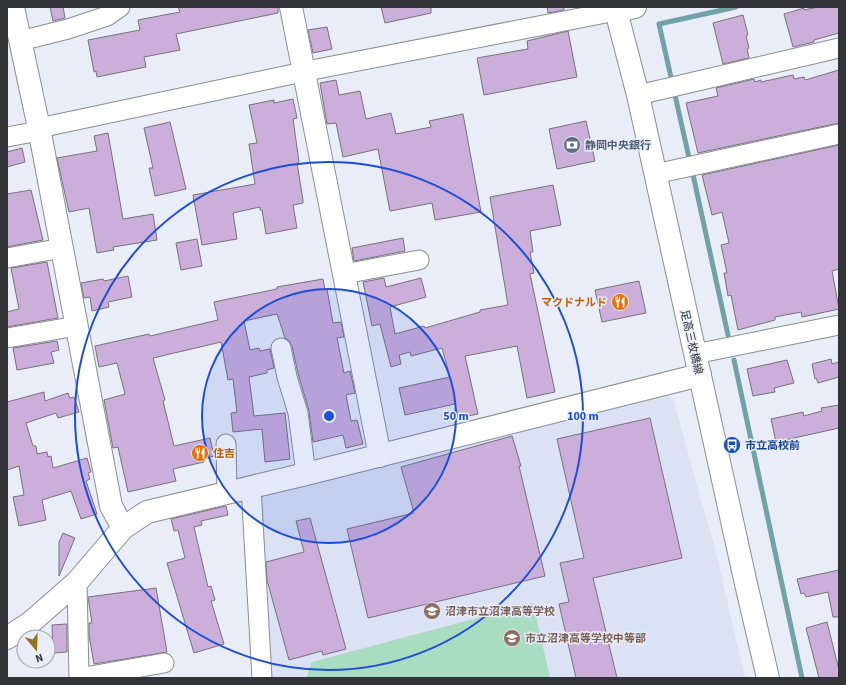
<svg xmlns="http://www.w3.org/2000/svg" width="846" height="685" font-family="'Source Sans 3','Noto Sans JP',sans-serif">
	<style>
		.built { fill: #dbe2f4 }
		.pitch { fill: #aadcc1 }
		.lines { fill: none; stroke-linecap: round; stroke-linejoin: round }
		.stream { stroke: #72a1a7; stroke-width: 5 }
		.building { fill: #cbafda; stroke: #77717a }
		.minor-casing { stroke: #8a8e98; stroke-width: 21 }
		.tertiary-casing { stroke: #8a8e98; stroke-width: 24 }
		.secondary-casing { stroke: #8a8e98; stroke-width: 24 }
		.minor { stroke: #fff; stroke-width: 19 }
		.tertiary { stroke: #fff; stroke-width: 22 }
		.secondary { stroke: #fff; stroke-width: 22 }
		.ring { fill: none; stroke: #1d4ed8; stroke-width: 2 }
		.labels { text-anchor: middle; stroke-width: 3; stroke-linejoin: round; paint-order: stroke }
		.service-label { font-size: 11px; font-weight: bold; fill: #4e5e75; stroke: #e9edf8; text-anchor: start }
		.food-label { font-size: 11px; font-weight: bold; fill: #c56008; stroke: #e9edf8; text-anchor: end }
		.street-label { font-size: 11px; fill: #323438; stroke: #e9edf8 }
		.transit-label { font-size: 11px; font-weight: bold; fill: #164399; stroke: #e9edf8; text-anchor: start }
		.education-label { font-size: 11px; font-weight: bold; fill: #785e54; stroke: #e9edf8; text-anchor: start }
		.centre { fill: #1d4ed8; stroke: #e9edf8; stroke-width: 2 }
		.ring-label { font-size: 12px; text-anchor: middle; font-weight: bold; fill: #1d4ed8; stroke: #e9edf8; stroke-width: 3; stroke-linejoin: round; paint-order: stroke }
	</style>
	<rect width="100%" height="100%" fill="#e9edf8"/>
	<path class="built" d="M 665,394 L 674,401 L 697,486 L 714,544 L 745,678 L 267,678 L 257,505 L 263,494 Z"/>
	<path class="pitch" d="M 533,603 L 550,678 L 306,678 L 312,662 Z"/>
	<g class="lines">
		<path class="stream" d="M 690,162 L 659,24 L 736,7
			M 692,170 L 728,335
			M 734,360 L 802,678"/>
	</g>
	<path class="building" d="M 50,7 L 63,7 L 65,18 L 53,21 Z
		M 178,7 L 278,7 L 278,13 L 176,34 L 180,50 L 144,57 L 146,67 L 97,77 L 96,71 L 94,72 L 88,40 L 140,30 L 138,20 L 180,12 Z
		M 381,7 L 431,7 L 431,13 L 385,23 Z
		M 547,7 L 564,7 L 564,10 L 548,13 Z
		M 818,7 L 839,7 L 839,33 L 814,40 L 814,42 L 793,47 L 784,14 L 804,8 L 804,10 Z
		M 743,15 L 748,35 L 746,36 L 749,48 L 747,49 L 749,58 L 723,64 L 713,23 Z
		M 327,27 L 332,49 L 313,53 L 308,30 Z
		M 568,31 L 577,77 L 484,95 L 477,58 L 528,49 L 527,41 Z
		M 839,70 L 839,123 L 698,153 L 686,103 L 718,96 L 716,88 L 754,79 L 755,82 L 761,80 L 761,82 L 793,75 L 794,79 L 804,77 L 805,80 Z
		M 336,80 L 339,95 L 360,91 L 366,119 L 391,113 L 396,134 L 431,127 L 429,121 L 463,114 L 481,212 L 435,220 L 432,203 L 390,211 L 378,149 L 343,157 L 336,123 L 327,124 L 320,83 Z
		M 293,99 L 297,118 L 293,119 L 299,162 L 297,163 L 303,200 L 303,203 L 293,205 L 297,228 L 266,234 L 262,210 L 260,210 L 260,207 L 233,213 L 237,239 L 202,245 L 193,195 L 255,184 L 249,144 L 257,143 L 249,105 L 274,100 L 274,103 Z
		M 586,121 L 595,161 L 557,169 L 549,129 Z
		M 170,122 L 186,189 L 155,196 L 149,168 L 153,168 L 144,128 Z
		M 108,133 L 123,219 L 153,214 L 157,240 L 113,247 L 114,250 L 97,253 L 89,208 L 69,212 L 57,158 L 97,151 L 94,136 Z
		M 839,145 L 839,269 L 832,271 L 839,309 L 802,317 L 801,312 L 775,317 L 775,320 L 738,330 L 731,295 L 728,296 L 724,273 L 727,273 L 721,245 L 729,243 L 722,212 L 712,215 L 702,175 Z
		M 22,148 L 25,162 L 7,167 L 7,152 Z
		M 553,185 L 561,225 L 530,231 L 533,252 L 530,252 L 534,273 L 530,274 L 555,392 L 527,398 L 517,346 L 465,356 L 478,414 L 458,418 L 455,404 L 405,415 L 399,388 L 450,377 L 442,348 L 411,356 L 410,352 L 399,355 L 401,364 L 391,367 L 380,324 L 372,326 L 363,282 L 384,278 L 386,287 L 421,278 L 426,297 L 390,307 L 395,334 L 424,326 L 425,328 L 480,312 L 480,310 L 508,305 L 490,197 Z
		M 31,190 L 43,240 L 7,247 L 7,194 Z
		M 403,238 L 405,251 L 354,261 L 352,248 Z
		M 197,239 L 202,266 L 181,270 L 176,243 Z
		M 47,262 L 58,318 L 7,327 L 7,312 L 19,309 L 11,268 Z
		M 128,276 L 132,297 L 108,302 L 109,307 L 92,311 L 90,297 L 84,298 L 81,283 L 103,279 L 104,281 Z
		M 323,279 L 325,290 L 327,289 L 333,323 L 341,322 L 344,337 L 337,338 L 344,373 L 350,371 L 355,393 L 346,395 L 351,421 L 357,420 L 363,444 L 346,448 L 343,435 L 313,442 L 309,411 L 298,373 L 292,346 L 289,341 L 285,338 L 277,314 L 244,321 L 250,350 L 259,348 L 260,351 L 270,349 L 274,368 L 267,370 L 267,373 L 249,377 L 254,416 L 285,413 L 290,459 L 265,462 L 262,429 L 233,432 L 231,413 L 237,412 L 233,379 L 228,380 L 221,342 L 153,358 L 165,400 L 163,401 L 174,446 L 210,438 L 214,456 L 204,459 L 204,462 L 173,469 L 176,481 L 128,492 L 118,447 L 113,448 L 104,400 L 125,394 L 117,363 L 99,367 L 95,346 L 149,334 L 150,336 L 218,320 L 214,302 L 277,289 L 277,287 Z
		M 639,281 L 646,313 L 602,322 L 595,290 Z
		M 57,341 L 59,350 L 51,352 L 54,363 L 17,370 L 13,348 Z
		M 831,359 L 832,364 L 839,362 L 839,377 L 818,383 L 816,378 L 815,379 L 812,364 Z
		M 787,360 L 794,383 L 774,388 L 775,392 L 753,396 L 747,369 Z
		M 44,392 L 45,401 L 68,393 L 70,398 L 74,397 L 79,412 L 58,418 L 56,413 L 26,423 L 33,446 L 36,446 L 37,454 L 47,452 L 48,457 L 51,456 L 53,468 L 87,458 L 91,472 L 88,473 L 90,479 L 86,481 L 97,514 L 81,519 L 71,491 L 42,500 L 46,520 L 19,526 L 13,497 L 24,495 L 19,466 L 7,470 L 7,402 Z
		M 839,405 L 839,428 L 776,442 L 771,419 L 803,412 L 804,416 L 822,411 L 821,408 Z
		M 650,418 L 682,558 L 593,578 L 617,678 L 576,678 L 559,604 L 569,602 L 560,563 L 584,558 L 557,439 Z
		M 512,436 L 521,466 L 519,466 L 545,576 L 368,618 L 347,529 L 414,513 L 401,467 Z
		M 226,506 L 228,515 L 201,521 L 202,525 L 194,527 L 208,587 L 211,586 L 215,600 L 211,601 L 224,644 L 194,653 L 167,563 L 185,558 L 178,530 L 174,531 L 171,519 Z
		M 310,518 L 346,649 L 323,655 L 322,651 L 289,660 L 267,580 L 266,562 L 304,552 L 296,521 Z
		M 63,533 L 75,538 L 59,576 L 59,542 Z
		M 839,570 L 839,617 L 833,617 L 828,592 L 806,597 L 804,593 L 801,594 L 797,579 Z
		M 156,588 L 167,652 L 94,664 L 89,635 L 89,623 L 92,623 L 88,597 Z
		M 827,622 L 839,670 L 839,678 L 819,678 L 806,628 Z
		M 67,624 L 67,652 L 53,653 L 52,625 Z"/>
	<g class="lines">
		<g class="minor-casing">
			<path id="minor" d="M 20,41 L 68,29 L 107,16 L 120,7
				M 638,95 L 839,48
				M 39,128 L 317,69 L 616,11
				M 7,137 L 39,131
				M 655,174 L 839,134
				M 7,258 L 62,248
				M 344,274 L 419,260
				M 7,338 L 77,326
				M 281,348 L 287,377 L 298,413 L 306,474
				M 695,354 L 839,325
				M 226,444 L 227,492
				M 251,487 L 262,678
				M 77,582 L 79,678
				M 79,678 L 164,663"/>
		</g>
		<g class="tertiary-casing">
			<path id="tertiary" d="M 13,7 L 39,128 L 111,506 L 123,528
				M 291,7 L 380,456
				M 616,11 L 635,7
				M 7,638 L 30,623 L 77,582 L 123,528 L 147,512 L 306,474 L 700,375"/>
		</g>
		<g class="secondary-casing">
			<path id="secondary" d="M 615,7 L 638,95 L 746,584 L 768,678"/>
		</g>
		<use href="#minor" class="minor"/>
		<use href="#tertiary" class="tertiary"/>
		<use href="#secondary" class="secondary"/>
	</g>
	<circle cx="329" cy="416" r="127" fill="#1d4ed8" fill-opacity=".12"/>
	<g class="ring">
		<circle cx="329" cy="416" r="127"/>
		<circle cx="329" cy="416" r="254"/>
	</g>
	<defs>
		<g id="bank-disc" transform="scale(0.9)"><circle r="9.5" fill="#5c6f8a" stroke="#e9edf8"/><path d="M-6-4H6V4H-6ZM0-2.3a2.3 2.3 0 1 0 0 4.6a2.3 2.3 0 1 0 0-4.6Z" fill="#fff"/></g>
		<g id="restaurant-disc" transform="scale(0.9)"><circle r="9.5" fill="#e8710a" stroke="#e9edf8"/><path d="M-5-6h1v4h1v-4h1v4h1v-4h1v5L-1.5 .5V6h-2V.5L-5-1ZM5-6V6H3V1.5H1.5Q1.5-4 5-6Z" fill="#fff"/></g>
		<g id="bus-disc" transform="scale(0.9)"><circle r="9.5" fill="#1a4fb4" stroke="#e9edf8"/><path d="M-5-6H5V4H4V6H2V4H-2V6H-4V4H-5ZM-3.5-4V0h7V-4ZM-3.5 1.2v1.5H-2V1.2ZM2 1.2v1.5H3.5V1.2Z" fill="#fff"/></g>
		<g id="school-disc" transform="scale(0.9)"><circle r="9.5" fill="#8d6e63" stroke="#e9edf8"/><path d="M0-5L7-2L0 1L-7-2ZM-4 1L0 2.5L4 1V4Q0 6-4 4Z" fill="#fff"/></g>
	</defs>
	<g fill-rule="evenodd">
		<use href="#bank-disc" x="572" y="145"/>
		<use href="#restaurant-disc" x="620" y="302"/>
		<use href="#bus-disc" x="732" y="445"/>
		<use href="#restaurant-disc" x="200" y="453"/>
		<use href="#school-disc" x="432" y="611"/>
		<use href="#school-disc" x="512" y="638"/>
	</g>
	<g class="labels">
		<g class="service-label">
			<text x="585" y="149">静岡中央銀行</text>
		</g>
		<g class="food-label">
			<text x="607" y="306">マクドナルド</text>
			<text x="213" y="457" text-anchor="start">住吉</text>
		</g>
		<g class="street-label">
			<text transform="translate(692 342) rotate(77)" y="4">足高三枚橋線</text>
		</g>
		<g class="transit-label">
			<text x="745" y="449">市立高校前</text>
		</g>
		<g class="education-label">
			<text x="445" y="615">沼津市立沼津高等学校</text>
			<text x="525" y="642">市立沼津高等学校中等部</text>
		</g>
	</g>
	<circle cx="329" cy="416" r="6" class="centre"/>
	<g class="ring-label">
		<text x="456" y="420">50 m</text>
		<text x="583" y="420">100 m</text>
	</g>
	<rect width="846" height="685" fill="none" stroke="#323438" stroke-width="16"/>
	<g transform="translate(36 649) rotate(161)"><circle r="19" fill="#e9edf8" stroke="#a0a3ab"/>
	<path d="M0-3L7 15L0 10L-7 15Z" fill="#94731b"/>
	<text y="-6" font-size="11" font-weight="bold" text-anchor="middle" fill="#323438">N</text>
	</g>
</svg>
